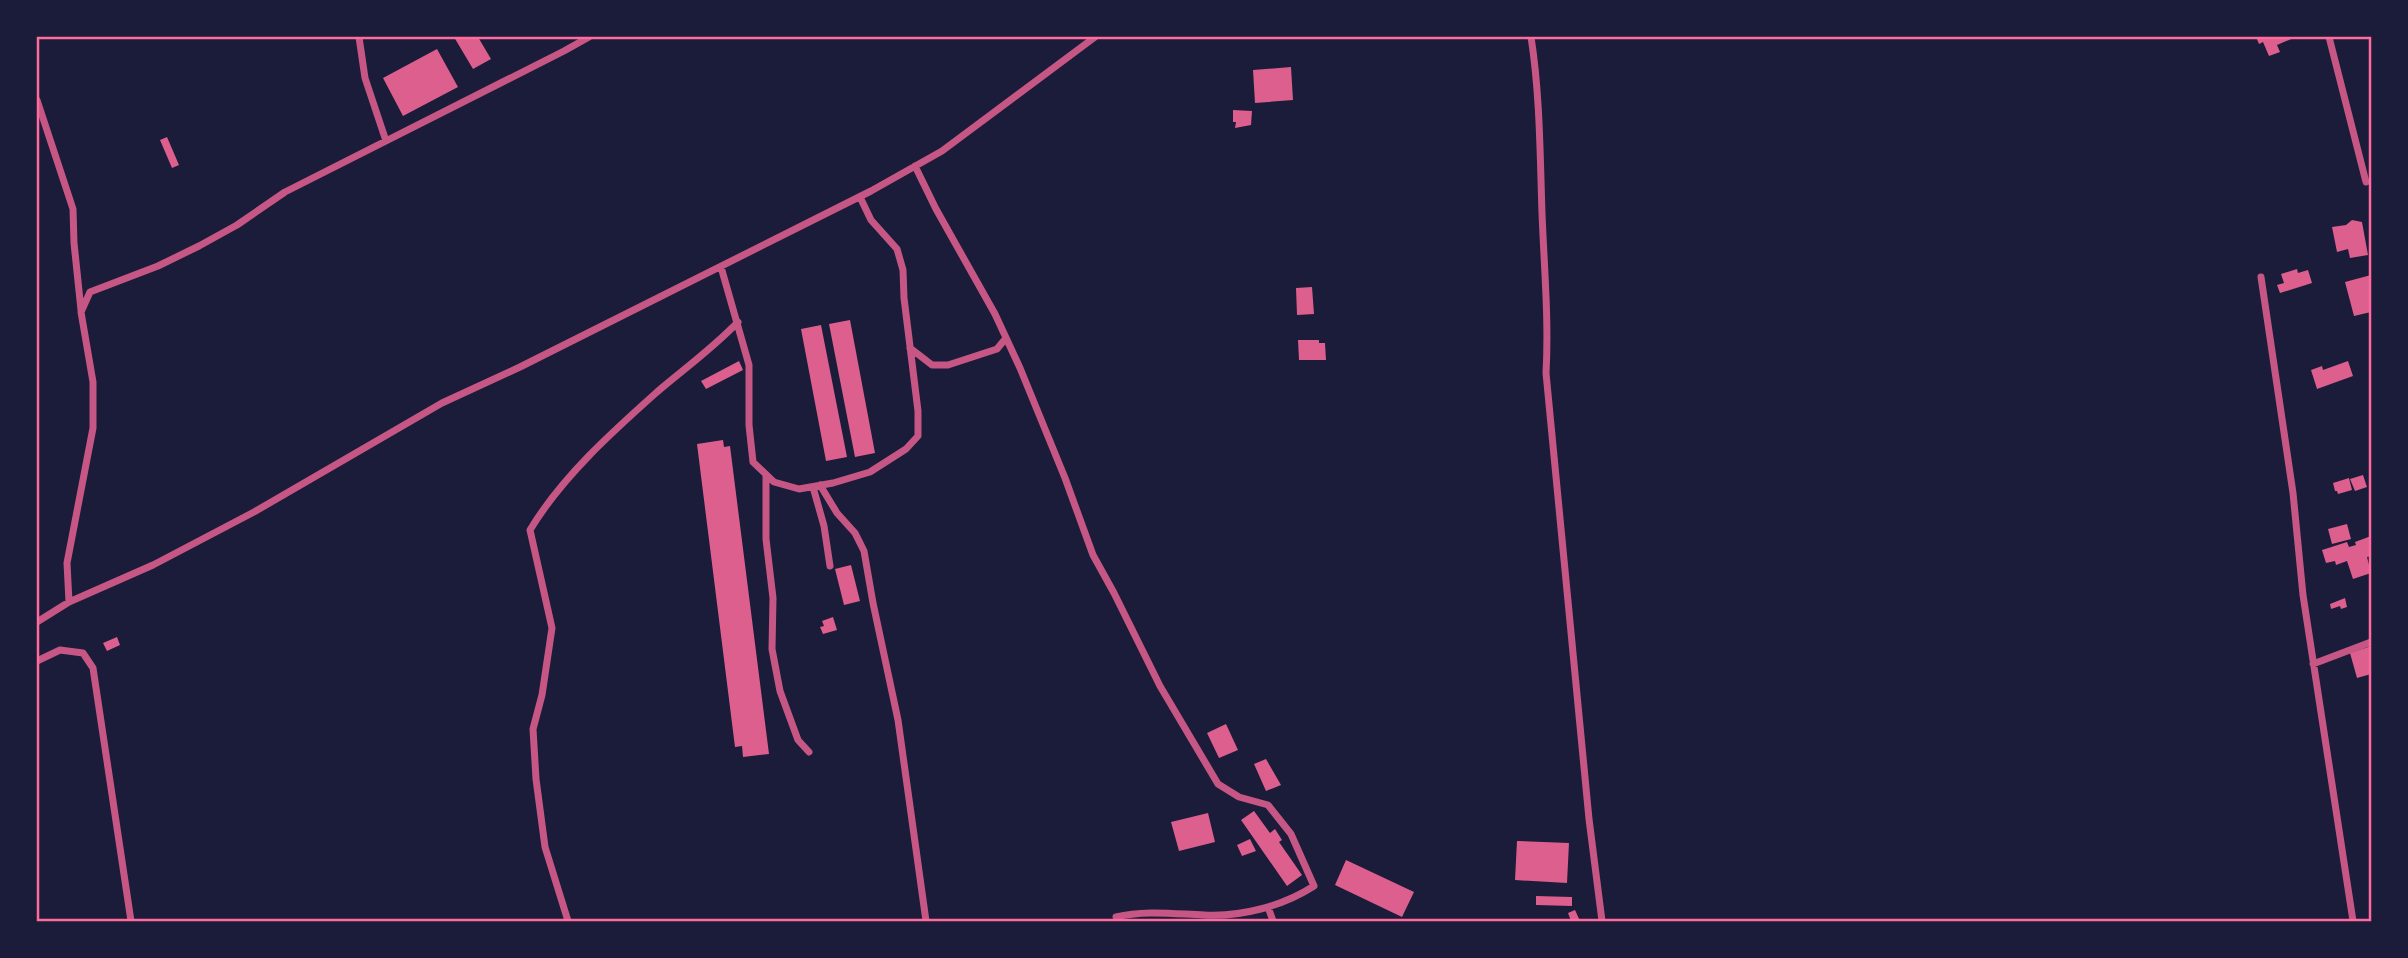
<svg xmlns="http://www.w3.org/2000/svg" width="2408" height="958" font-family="'Sofia Sans Condensed',sans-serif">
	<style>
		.building { fill: #dd5f8e }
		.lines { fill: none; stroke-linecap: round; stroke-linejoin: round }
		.minor { stroke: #c65784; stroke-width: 7 }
		.neatline { fill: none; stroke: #ff6b9d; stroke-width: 2.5 }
	</style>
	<rect width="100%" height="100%" fill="#1b1b3a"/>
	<path class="building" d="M 454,37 L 478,37 L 491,59 L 473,69 Z
		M 2256,37 L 2296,37 L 2277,45 L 2280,52 L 2269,56 L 2263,42 L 2259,44 Z
		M 437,49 L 458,87 L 403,116 L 383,78 Z
		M 1291,67 L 1293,100 L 1255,103 L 1253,70 Z
		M 1233,110 L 1252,111 L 1251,125 L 1235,128 L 1236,122 L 1233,122 Z
		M 167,137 L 179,165 L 172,168 L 160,140 Z
		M 2352,220 L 2362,222 L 2368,255 L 2350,258 L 2348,249 L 2337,252 L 2332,227 L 2346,225 Z
		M 2297,269 L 2298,273 L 2308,270 L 2312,283 L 2280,293 L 2277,285 L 2284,283 L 2281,274 Z
		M 2371,275 L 2371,312 L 2354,316 L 2345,282 Z
		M 1312,287 L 1314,314 L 1297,315 L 1296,288 Z
		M 850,320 L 875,453 L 855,457 L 829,324 Z
		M 821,325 L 847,457 L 826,461 L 801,329 Z
		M 1298,340 L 1319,340 L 1319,343 L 1325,343 L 1326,360 L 1299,360 Z
		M 739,361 L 743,370 L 706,389 L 701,381 Z
		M 2348,361 L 2353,376 L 2317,389 L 2311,370 L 2322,366 L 2323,370 Z
		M 723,440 L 724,447 L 730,446 L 769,754 L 743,757 L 742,746 L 735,747 L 697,444 Z
		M 2363,475 L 2367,487 L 2355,491 L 2350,479 Z
		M 2349,478 L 2352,490 L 2338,494 L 2337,491 L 2335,491 L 2333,483 Z
		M 2347,524 L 2351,539 L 2332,544 L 2328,529 Z
		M 2371,536 L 2371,556 L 2367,557 L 2371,573 L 2353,579 L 2347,561 L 2336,565 L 2335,561 L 2326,563 L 2322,550 L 2347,542 L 2349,547 L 2356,545 L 2355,542 Z
		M 851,565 L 860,601 L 844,605 L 835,569 Z
		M 2345,598 L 2347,607 L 2341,609 L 2340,606 L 2331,609 L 2330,604 Z
		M 833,617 L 837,630 L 823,634 L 820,627 L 824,626 L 822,621 Z
		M 117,637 L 120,645 L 107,651 L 103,643 Z
		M 2371,646 L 2371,674 L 2357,678 L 2350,653 Z
		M 1226,724 L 1238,750 L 1219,758 L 1207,733 Z
		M 1266,759 L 1281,785 L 1266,791 L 1254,764 Z
		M 1254,811 L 1270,833 L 1275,829 L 1282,840 L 1279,842 L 1302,875 L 1287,886 L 1241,820 Z
		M 1208,813 L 1215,842 L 1179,851 L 1171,822 Z
		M 1250,839 L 1256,851 L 1242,856 L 1237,845 Z
		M 1517,841 L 1569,843 L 1567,883 L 1515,880 Z
		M 1346,860 L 1414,892 L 1402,917 L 1335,885 Z
		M 1536,896 L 1572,897 L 1572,906 L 1536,905 Z
		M 1575,910 L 1580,921 L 1571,921 L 1568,913 Z"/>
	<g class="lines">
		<path class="minor" d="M 359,37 L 365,78 L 386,141
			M 1531,37 C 1540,94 1540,155 1542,213 C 1544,266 1549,320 1546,373 L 1589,819 L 1602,921
			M 2329,37 L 2366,182
			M 37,100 L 73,209 L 74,243 L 81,310
			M 915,166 L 936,209 L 995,314 L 1020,368 L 1065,478 L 1093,555 L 1114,593 L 1160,686 L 1218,784 L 1239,797 L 1268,805 L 1291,834 L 1314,886 C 1283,906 1242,917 1204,915 C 1175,914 1145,910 1116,917
			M 721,267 L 749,365 L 749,425 L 753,462 L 774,482 L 799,489 L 833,483 L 870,472 L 906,449 L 918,436 L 918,411 L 904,298 L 903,270 L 897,249 L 871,220 L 860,197
			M 2261,277 L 2293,493 L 2303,595 L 2353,921
			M 910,348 L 932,365 L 948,365 L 997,349 L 1006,338
			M 766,475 L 766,539 L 773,598 L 772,649 L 780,691 L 798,740 L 809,752
			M 820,485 L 837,513 L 855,533 L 864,551 L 873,603 L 898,720 L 926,921
			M 813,487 L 824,526 L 830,566
			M 69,602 L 67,563 L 93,428 L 93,382 L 81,312 L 90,292 L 158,266 L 199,246 L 237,225 L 285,192 L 564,51 L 589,37
			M 37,622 L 69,602 L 153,565 L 254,512 L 442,403 L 520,367 L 871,191 L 942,151 L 1095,37
			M 37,661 L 60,650 L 83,653 L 93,668 L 131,921
			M 2313,664 L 2371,642
			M 1268,907 L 1273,921
			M 568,921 L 545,847 L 536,779 L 533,729 L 542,695 L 552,628 L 530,530 C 562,477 611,433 657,392 C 684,369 713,348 738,322"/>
	</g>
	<rect width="2408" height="958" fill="none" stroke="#1b1b3a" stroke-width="77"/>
	<rect x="38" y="38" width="2332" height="882" class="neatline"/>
</svg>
